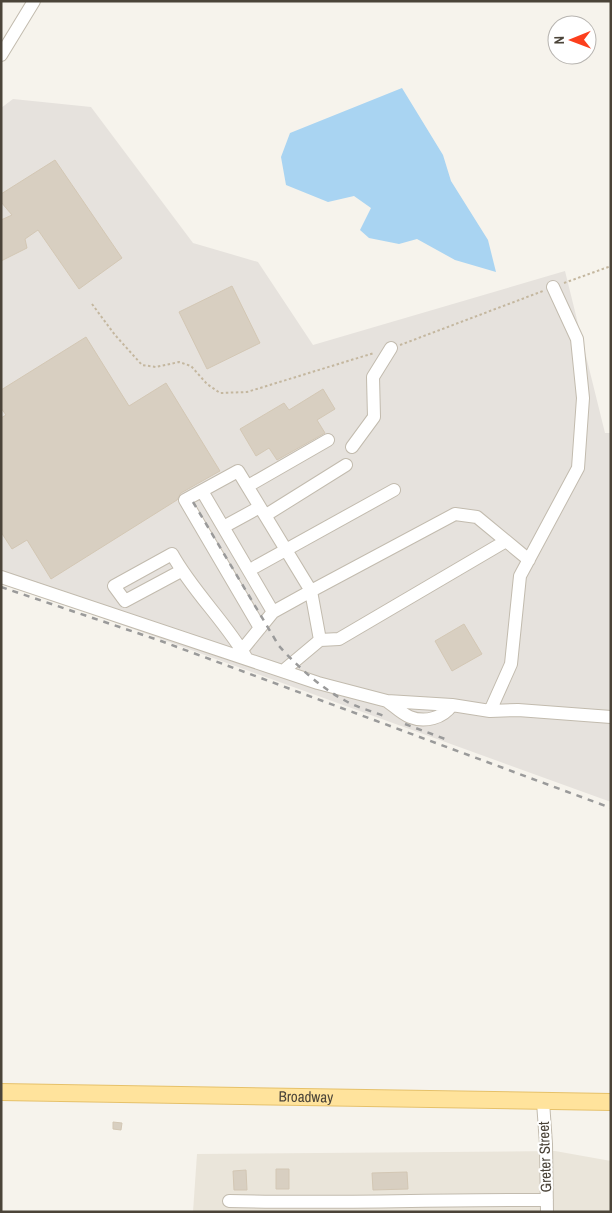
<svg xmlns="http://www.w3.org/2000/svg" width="612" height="1213" font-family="'Archivo Narrow',sans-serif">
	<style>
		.residential { fill: #eae5da }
		.industrial { fill: #e6e2dd }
		.water { fill: #a9d4f2 }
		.building { fill: #d8cfc1; stroke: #d3c7b4 }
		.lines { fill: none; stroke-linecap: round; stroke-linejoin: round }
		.minor-casing { stroke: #c2bbae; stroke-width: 14 }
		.major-casing { stroke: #e6c16a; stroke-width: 18 }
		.path { stroke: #c4b79f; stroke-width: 2; stroke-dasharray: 2.5 2.5; stroke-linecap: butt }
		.minor { stroke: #fff; stroke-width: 12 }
		.major { stroke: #ffe39c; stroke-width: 16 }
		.rail { stroke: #9a9a9a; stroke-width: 2.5; stroke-dasharray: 6 6; stroke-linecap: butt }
		.labels { text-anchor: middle; stroke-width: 4; stroke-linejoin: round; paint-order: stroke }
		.street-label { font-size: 15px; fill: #4b4439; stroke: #fff }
	</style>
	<rect width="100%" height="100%" fill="#f6f3ec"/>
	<path class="residential" d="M 555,1151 L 611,1161 L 611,1212 L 193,1212 L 197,1154 Z"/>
	<path class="industrial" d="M 13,99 L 91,107 L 193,243 L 258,262 L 313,345 L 565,271 L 605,433 L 611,433 L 611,802 L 1,581 L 1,108 Z"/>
	<path class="water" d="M 402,88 L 443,155 L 451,181 L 488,240 L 496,272 L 455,260 L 417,239 L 399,244 L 369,238 L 360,230 L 371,208 L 354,196 L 328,202 L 286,185 L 281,157 L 290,133 Z"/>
	<path class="building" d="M 55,160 L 122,258 L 79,289 L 38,230 L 25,239 L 27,248 L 1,261 L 1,220 L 12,215 L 1,202 L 1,194 Z
		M 232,286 L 260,343 L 207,369 L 179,312 Z
		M 86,337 L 129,406 L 166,383 L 220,471 L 181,493 L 177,500 L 51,579 L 27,540 L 12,549 L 1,532 L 1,418 L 6,415 L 1,408 L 1,390 Z
		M 323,389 L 335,409 L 317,420 L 325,433 L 277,460 L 269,448 L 256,456 L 240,429 L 284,403 L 289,410 Z
		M 464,624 L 482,654 L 452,671 L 435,641 Z
		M 113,1122 L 122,1123 L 121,1130 L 113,1129 Z
		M 276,1169 L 289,1169 L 289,1189 L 276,1189 Z
		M 246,1170 L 247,1190 L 234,1190 L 233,1171 Z
		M 407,1172 L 408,1189 L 373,1190 L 372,1173 Z"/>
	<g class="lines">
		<g class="minor-casing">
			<path id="minor" d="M 1,55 L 34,1
				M 352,447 L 374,417 L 373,377 L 391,348
				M 248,486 L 328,440
				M 202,491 L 273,612 L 242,650
				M 266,515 L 346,465
				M 227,525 L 260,507
				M 255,567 L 394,490
				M 181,571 L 125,601 L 114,586 L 172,554 C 193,592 226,622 247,659
				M 1,577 L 318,683 L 387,701 L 452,705 L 490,711 L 518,710 L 611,717
				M 260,628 L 185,500 L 238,471 L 311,591 L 273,612
				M 320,640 L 339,639 L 506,541
				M 283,671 L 320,640 L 311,591 L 455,514 L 477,517 L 529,560
				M 387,701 C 394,706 402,714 410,717 C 425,723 443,718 452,705
				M 490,711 L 511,664 L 520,576 L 578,468 L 583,398 L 577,339 L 553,287
				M 543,1102 L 546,1144 L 547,1212
				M 229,1201 C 335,1204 441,1199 547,1200"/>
		</g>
		<g class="major-casing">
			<g id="major">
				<path id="s1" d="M 1,1092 L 611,1102"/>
			</g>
		</g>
		<path class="path" d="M 564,283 L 611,266
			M 92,304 L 115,335 L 142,365 L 156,367 L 179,362 L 191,366 L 207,384 L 220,393 L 247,392 L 374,353
			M 400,345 L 543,291"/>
		<use href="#minor" class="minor"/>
		<use href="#major" class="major"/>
		<path class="rail" d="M 193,502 L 279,646 C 296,665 321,688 344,700 C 356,707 371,711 384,716
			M 1,587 L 161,641 L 611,808
			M 405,724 L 445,739"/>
	</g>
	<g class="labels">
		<g class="street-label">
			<text dy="5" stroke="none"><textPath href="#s1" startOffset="305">Broadway</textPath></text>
			<text transform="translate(545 1157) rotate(-92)" y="5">Greter Street</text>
		</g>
	</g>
	<rect width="612" height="1213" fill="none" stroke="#4b4439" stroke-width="5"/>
	<g transform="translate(572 40) rotate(269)"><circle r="24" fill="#ffffff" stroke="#b7b4b0"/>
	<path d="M0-4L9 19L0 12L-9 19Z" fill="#fc3f1d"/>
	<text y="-8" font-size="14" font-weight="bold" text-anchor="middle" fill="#4b4439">N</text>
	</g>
</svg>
